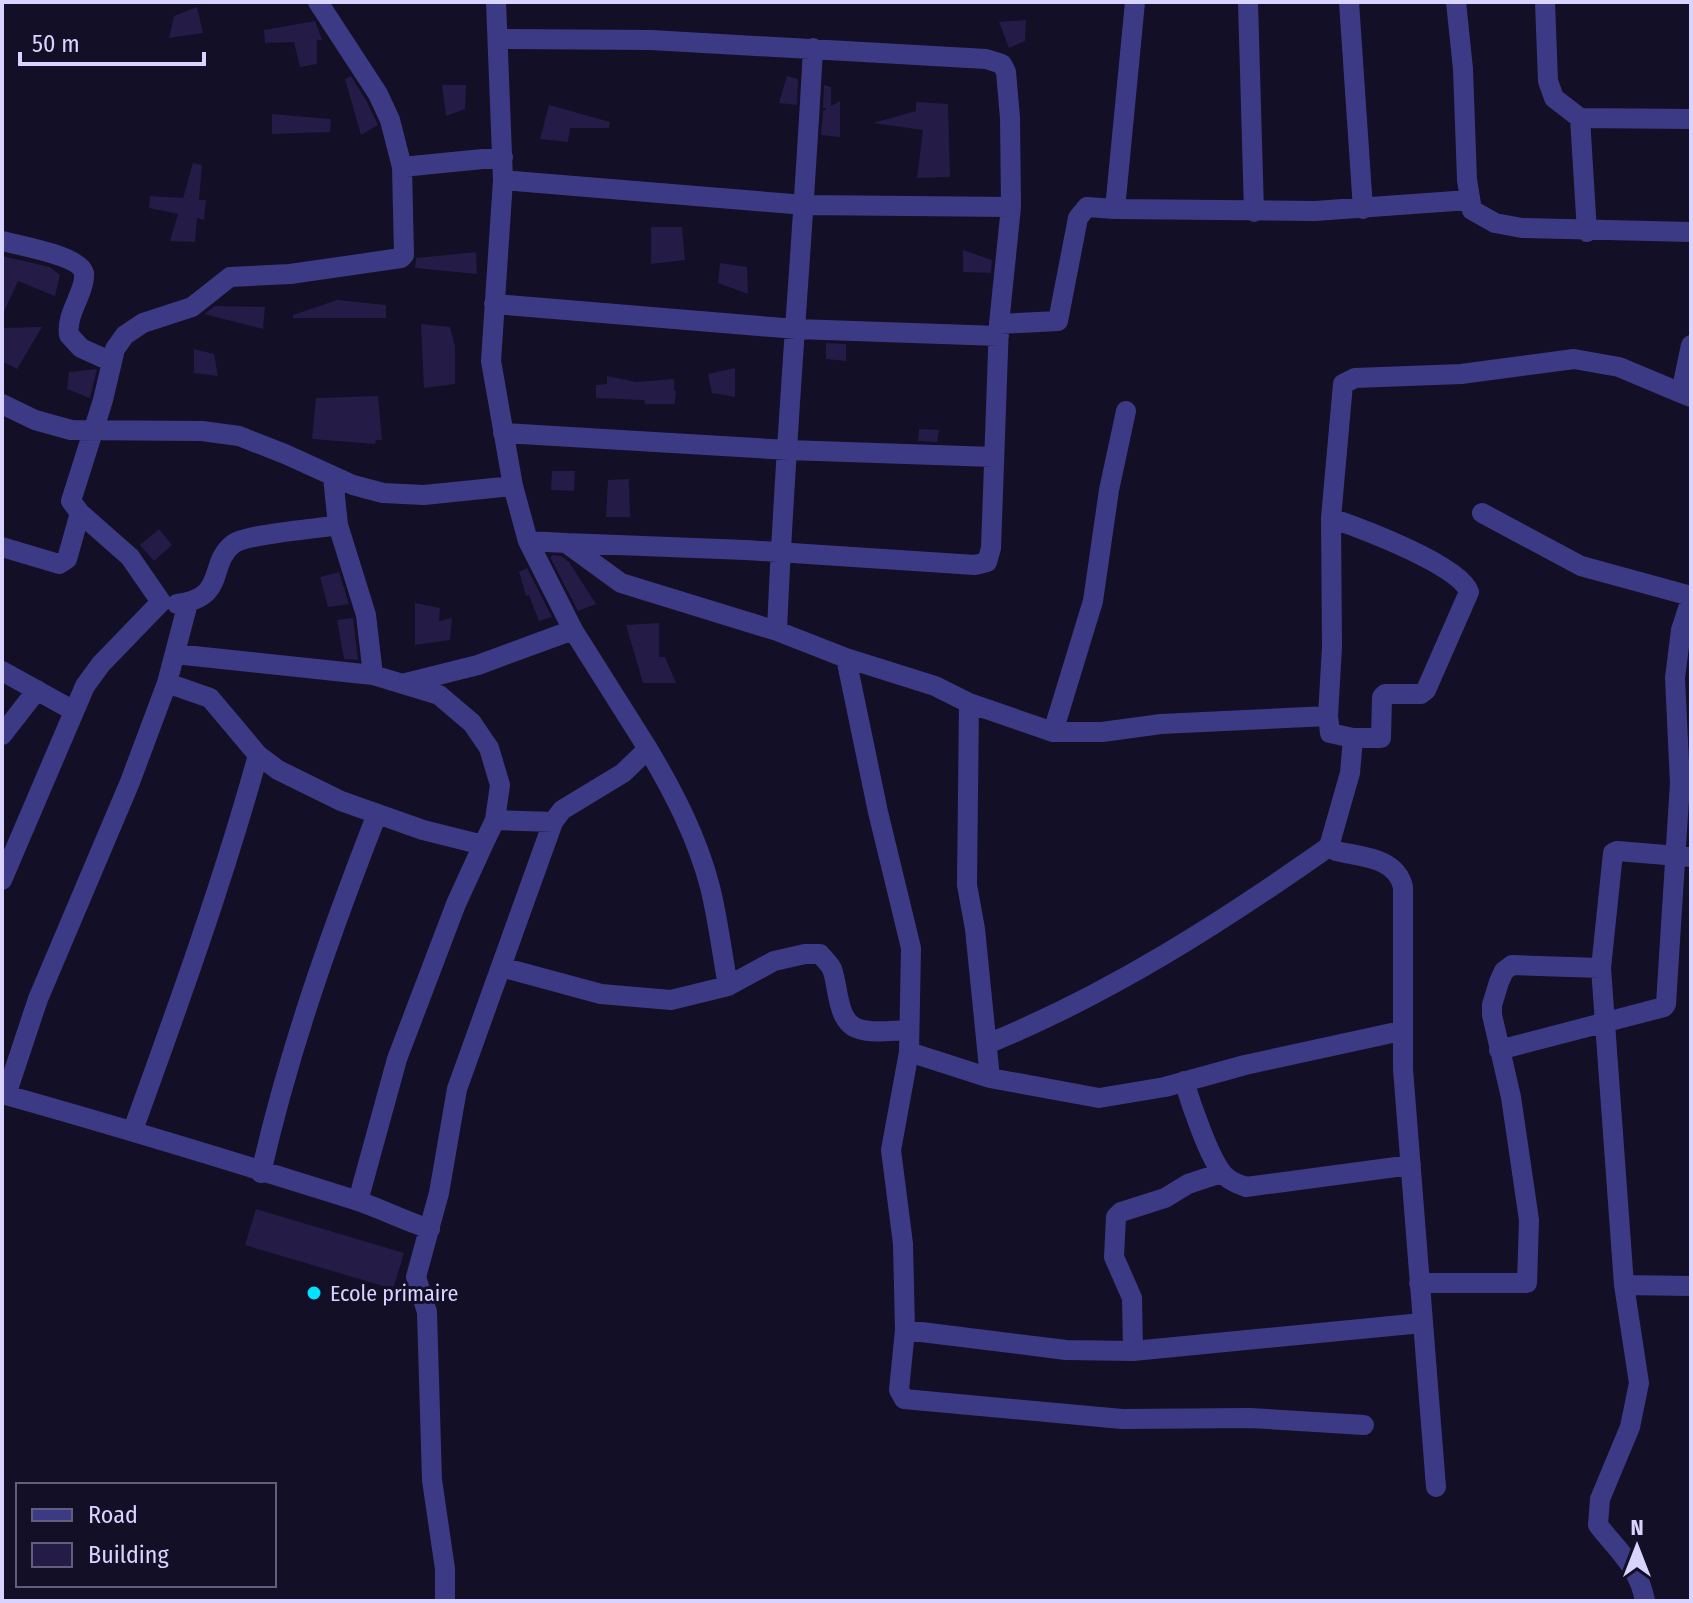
<svg xmlns="http://www.w3.org/2000/svg" width="1693" height="1603" font-family="'Fira Sans Condensed',sans-serif">
	<style>
		.building { fill: #241b47 }
		.lines { fill: none; stroke-linecap: round; stroke-linejoin: round }
		.minor { stroke: #3d3a85; stroke-width: 20 }
		.poi-dot { fill: #00e5ff; stroke: #130f26; stroke-width: 3 }
		.labels { text-anchor: middle; stroke-width: 6; stroke-linejoin: round; paint-order: stroke }
		.poi-label { font-size: 22px; fill: #d9d4ff; stroke: #130f26; text-anchor: start }
	</style>
	<rect width="100%" height="100%" fill="#130f26"/>
	<path class="building" d="M 197,7 L 203,33 L 169,38 L 174,16 Z
		M 1026,20 L 1025,41 L 1009,48 L 999,22 Z
		M 315,21 L 322,40 L 317,40 L 317,64 L 300,67 L 294,42 L 265,43 L 264,30 Z
		M 351,76 L 367,102 L 378,125 L 361,135 L 345,79 Z
		M 787,76 L 798,79 L 797,105 L 779,103 Z
		M 442,85 L 466,85 L 465,109 L 446,116 Z
		M 824,85 L 831,87 L 831,106 L 840,101 L 840,137 L 821,135 L 823,111 L 827,108 L 823,108 Z
		M 916,102 L 948,104 L 950,177 L 917,178 L 923,130 L 873,123 L 916,111 Z
		M 549,105 L 610,122 L 609,128 L 570,128 L 568,142 L 540,139 Z
		M 272,114 L 331,119 L 330,132 L 272,134 Z
		M 193,163 L 202,165 L 199,200 L 206,200 L 204,220 L 197,218 L 195,242 L 170,241 L 178,214 L 149,208 L 150,196 L 183,198 Z
		M 651,227 L 682,227 L 685,260 L 651,264 Z
		M 963,250 L 992,260 L 991,273 L 963,272 Z
		M 476,252 L 477,274 L 415,268 L 416,258 Z
		M 2,256 L 50,267 L 60,275 L 55,296 L 18,281 L 2,316 Z
		M 720,263 L 747,267 L 748,294 L 718,283 Z
		M 337,300 L 386,305 L 386,318 L 293,318 L 293,315 Z
		M 215,306 L 265,307 L 263,329 L 204,314 Z
		M 421,324 L 450,327 L 455,346 L 455,384 L 424,388 Z
		M 42,327 L 17,369 L 2,361 L 2,328 Z
		M 826,343 L 846,344 L 846,361 L 826,359 Z
		M 194,349 L 214,354 L 218,376 L 194,373 Z
		M 735,368 L 735,397 L 712,393 L 708,374 Z
		M 97,369 L 90,398 L 67,389 L 69,372 Z
		M 607,376 L 636,382 L 674,379 L 674,390 L 676,391 L 675,402 L 674,404 L 645,404 L 644,400 L 596,398 L 596,385 L 607,384 Z
		M 378,396 L 382,440 L 376,440 L 375,444 L 312,439 L 316,398 Z
		M 919,429 L 939,430 L 937,442 L 918,441 Z
		M 552,471 L 575,471 L 574,491 L 551,490 Z
		M 629,479 L 630,517 L 606,517 L 608,480 Z
		M 159,529 L 172,545 L 154,561 L 140,545 Z
		M 553,555 L 561,556 L 569,562 L 596,604 L 578,611 L 550,557 Z
		M 527,568 L 552,617 L 539,621 L 529,595 L 526,596 L 519,572 Z
		M 339,572 L 349,604 L 328,607 L 320,577 Z
		M 415,603 L 440,608 L 439,621 L 452,618 L 450,640 L 415,645 Z
		M 353,618 L 358,660 L 344,659 L 337,620 Z
		M 659,623 L 659,657 L 665,657 L 676,683 L 643,683 L 626,625 Z
		M 256,1209 L 404,1253 L 393,1289 L 245,1245 Z"/>
	<g class="lines">
		<path class="minor" d="M 1135,2 L 1115,209 L 1315,211 L 1469,200
			M 1248,2 L 1254,212
			M 1349,2 L 1363,209
			M 1456,2 L 1463,69 L 1467,180 L 1472,210 L 1495,223 L 1522,228 L 1691,232
			M 1545,2 L 1548,81 L 1554,98 L 1580,118 L 1587,232
			M 499,39 L 651,40 L 986,59 L 1002,64 L 1006,72 L 1010,118 L 1011,207 L 999,324 L 991,548 L 987,562 L 975,565 L 746,550 L 566,543
			M 1580,118 L 1691,119
			M 402,167 L 503,157
			M 503,180 L 805,205 L 1011,207
			M 2,241 C 18,245 80,256 84,273 C 85,281 81,291 78,298 C 73,310 67,322 69,335 L 81,348 L 112,362
			M 494,304 L 796,329 L 999,336
			M 999,324 L 1058,321 L 1078,218 L 1087,207 L 1115,209
			M 1691,397 L 1681,393 L 1691,345
			M 2,404 L 35,420 L 71,430 L 202,431 L 239,436 L 285,454 L 353,485 L 383,493 L 424,495 L 513,486
			M 503,433 L 788,450 L 994,457
			M 333,477 L 338,525 L 366,615 L 373,675
			M 1482,513 L 1581,566 L 1691,596
			M 1331,518 C 1360,528 1460,565 1469,592 L 1426,690 L 1421,694 L 1385,694 L 1382,697 L 1381,738 L 1353,738
			M 528,541 L 566,543 L 621,583 L 777,631 L 846,658 L 935,686 L 969,703 L 1053,732 L 1102,732 L 1161,724 L 1328,716
			M 2,547 L 59,564 L 67,559 L 80,513
			M 177,604 C 228,597 207,565 233,544 C 246,534 317,529 338,525
			M 777,631 C 785,436 803,243 813,48
			M 175,654 L 373,675 L 439,695 L 472,723 L 489,748 L 500,785 L 495,820
			M 846,658 L 878,812 L 911,948 L 909,1052 L 891,1150 L 903,1244 L 905,1330 L 1066,1350 L 1133,1351 L 1422,1323
			M 2,671 L 74,711
			M 167,683 L 210,698 L 258,755 L 278,770 L 341,801 L 423,830 L 483,845 L 495,820 L 553,822
			M 402,684 L 478,665 L 573,630
			M 969,703 L 967,885 L 975,929 L 990,1078
			M 1053,732 L 1093,601 L 1109,490 L 1126,411
			M 2,735 L 37,690
			M 648,749 C 674,793 697,837 710,887 C 718,919 722,953 728,986
			M 2,880 L 85,686 L 101,664 L 161,602 L 130,557 L 80,513 L 71,501 L 103,400 L 115,349 L 125,335 L 143,323 L 192,307 L 230,277 L 290,274 L 401,258 L 404,255 L 402,167 L 390,120 L 378,94 L 318,2
			M 501,967 L 601,994 L 671,1000 L 728,986 L 774,961 L 805,954 L 820,954 C 824,959 829,963 832,969 C 839,987 836,1022 859,1029 C 874,1034 894,1030 909,1030
			M 987,1044 C 1110,994 1222,922 1330,846
			M 1499,1050 L 1664,1007 L 1666,1004 L 1680,783 L 1675,678 L 1681,630 L 1691,599
			M 909,1052 L 990,1078 L 1099,1098 L 1165,1087 L 1245,1065 L 1401,1031
			M 1184,1081 C 1190,1101 1210,1161 1224,1175 C 1230,1181 1237,1184 1246,1187 L 1411,1165
			M 2,1094 C 120,1127 238,1163 355,1200 C 380,1208 404,1221 430,1229
			M 6,1095 L 38,999 L 130,782 L 167,683 L 188,603
			M 133,1130 C 178,1006 223,882 258,755
			M 261,1173 C 289,1049 331,932 377,814
			M 358,1201 L 397,1059 L 456,904 L 483,845
			M 1419,1283 L 1527,1283 L 1529,1220 L 1511,1097 L 1492,1015 L 1492,1005 L 1499,982 L 1504,971 L 1512,965 L 1601,968
			M 1624,1285 L 1691,1286
			M 905,1330 L 899,1390 L 904,1399 L 1122,1419 L 1250,1418 L 1364,1425
			M 1133,1351 L 1132,1298 L 1114,1257 L 1116,1217 L 1121,1212 L 1165,1198 L 1188,1184 L 1221,1173
			M 1436,1487 L 1403,1069 L 1403,887 C 1396,857 1361,857 1336,851 L 1331,848 L 1330,843 L 1350,773 L 1353,738 L 1330,733 L 1328,716 L 1332,647 L 1331,518 L 1343,384 L 1355,378 L 1461,374 L 1574,359 L 1619,367 L 1681,393
			M 445,1601 L 445,1569 L 432,1480 L 427,1312 L 416,1277 L 439,1193 L 457,1089 L 553,822 L 562,810 L 623,773 L 648,749 L 573,630 L 528,541 L 513,486 L 491,361 L 503,180 L 496,2
			M 1645,1601 C 1639,1567 1618,1551 1598,1525 L 1600,1499 L 1630,1427 L 1639,1383 L 1624,1285 L 1601,968 L 1613,853 L 1617,851 L 1691,857"/>
	</g>
	<circle class="poi-dot" cx="314" cy="1293" r="8"/>
	<g class="labels">
		<g class="poi-label">
			<text x="330" y="1301">Ecole primaire</text>
		</g>
	</g>
	<rect width="1693" height="1603" fill="none" stroke="#d9d4ff" stroke-width="8"/>
	<rect x="16" y="1483" width="260" height="104" fill="#130f26" stroke="#625e7d" stroke-width="2"/>
	<rect x="32" y="1509" width="40" height="12" fill="#3d3a85" stroke="#625e7d" stroke-width="2"/>
	<text x="88" y="1523" font-size="24" fill="#d9d4ff">Road</text>
	<rect x="32" y="1543" width="40" height="24" fill="#241b47" stroke="#625e7d" stroke-width="2"/>
	<text x="88" y="1563" font-size="24" fill="#d9d4ff">Building</text>
	<g transform="translate(1637 1547)" stroke="#130f26" stroke-width="6" paint-order="stroke">
	<path d="M0-6L14 30L0 20L-14 30Z" fill="#d9d4ff"/>
	<text y="-12" font-size="22" font-weight="bold" text-anchor="middle" fill="#d9d4ff">N</text>
	</g>
	<path d="M20 52v12h184v-12" fill="none" stroke="#d9d4ff" stroke-width="4"/>
	<text x="32" y="52" font-size="24" fill="#d9d4ff" stroke="#130f26" stroke-width="6" paint-order="stroke">50 m</text>
</svg>
